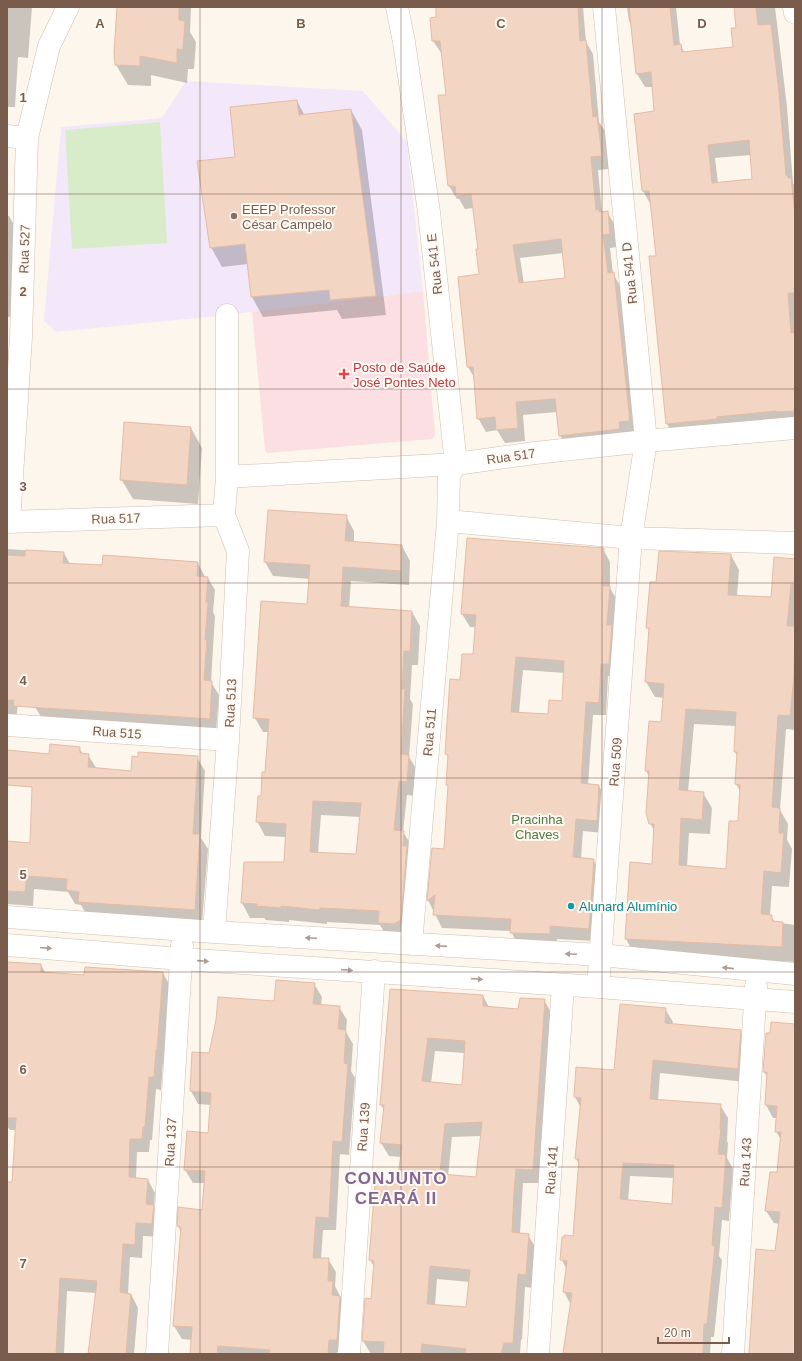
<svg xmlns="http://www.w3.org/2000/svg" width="802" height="1361" font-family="Arial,sans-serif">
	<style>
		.education { fill: #f3e8fa }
		.medical { fill: #fbdfe3 }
		.green { fill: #d8ecc9 }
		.shadow { fill: #0003; fill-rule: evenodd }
		.building { fill: #f3d5c3; stroke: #e6bba3; fill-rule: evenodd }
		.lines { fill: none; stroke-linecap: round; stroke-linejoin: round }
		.minor-casing { stroke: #d1beb0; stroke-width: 23 }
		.minor { stroke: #fff; stroke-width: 22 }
		.oneway { fill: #af9d94 }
		.grid { fill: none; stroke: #7a5c4d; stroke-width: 1; stroke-opacity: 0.55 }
		.education-dot { fill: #8d6e63; stroke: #fffaf3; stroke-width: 1.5 }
		.health-dot { fill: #e0444e; stroke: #fffaf3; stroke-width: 1.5 }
		.culture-dot { fill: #0f9aa8; stroke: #fffaf3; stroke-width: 1.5 }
		.labels { text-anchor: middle; stroke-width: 4; stroke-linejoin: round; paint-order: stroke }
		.education-label { font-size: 13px; fill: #785e54; stroke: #fffaf3; text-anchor: start }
		.street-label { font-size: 13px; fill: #7a5c4d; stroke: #fffaf3 }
		.health-label { font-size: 13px; fill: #be3a42; stroke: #fffaf3; text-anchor: start }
		.park-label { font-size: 13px; fill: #537a41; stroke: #fffaf3 }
		.culture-label { font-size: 13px; fill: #0d838f; stroke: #fffaf3; text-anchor: start }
		.district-label { font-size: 17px; font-weight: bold; letter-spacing: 1px; fill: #846695; stroke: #fffaf3 }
		.grid-label { font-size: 13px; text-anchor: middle; font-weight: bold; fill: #7a5c4d; stroke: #fffaf3; stroke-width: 4; stroke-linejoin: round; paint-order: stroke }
	</style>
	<rect width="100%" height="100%" fill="#fdf6ec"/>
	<path class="education" d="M 186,81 L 363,91 L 407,142 L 423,291 L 227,315 L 56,332 L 44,321 L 61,127 L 162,118 Z"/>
	<path class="medical" d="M 423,291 L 435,436 L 432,439 L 267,453 L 265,450 L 252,312 Z"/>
	<path class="green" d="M 160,122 L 167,243 L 72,249 L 65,130 Z"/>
	<path class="shadow" d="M 7,7 L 32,7 L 28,58 L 18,57 L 15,107 L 8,107 L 7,115 Z
		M 118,7 L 191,7 L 190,32 L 196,42 L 194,69 L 188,69 L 187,83 L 151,75 L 151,86 L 128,85 L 116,65 Z
		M 437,7 L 583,7 L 586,42 L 593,54 L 599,122 L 605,131 L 609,169 L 598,170 L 602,213 L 607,212 L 615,225 L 617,247 L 610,248 L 613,274 L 621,287 L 637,434 L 568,449 L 560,435 L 557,412 L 523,415 L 525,441 L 505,443 L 497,430 L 486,432 L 478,418 L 475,379 L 468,367 L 459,278 L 480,275 L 479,250 L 474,208 L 465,209 L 459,199 L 457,199 L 449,186 L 440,96 L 447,96 L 442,54 L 433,41 L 438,18 ZM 563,253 L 566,279 L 524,284 L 520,258 Z
		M 627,7 L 676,7 L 680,45 L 685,53 L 734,47 L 737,29 L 735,7 L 775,7 L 787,107 L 793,183 L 795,187 L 795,425 L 675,438 L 667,424 L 657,256 L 651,205 L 643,191 L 656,112 L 653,87 L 645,87 L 637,74 L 632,27 L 629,21 ZM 751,155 L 753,180 L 718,183 L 715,158 Z
		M 297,101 L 305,116 L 351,110 L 362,130 L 386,315 L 342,319 L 337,310 L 263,317 L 252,297 L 248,264 L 222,267 L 211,247 L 236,158 Z
		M 7,216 L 9,216 L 17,230 L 11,317 L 7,317 Z
		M 191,428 L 202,448 L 198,504 L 133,499 L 121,479 Z
		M 346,516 L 354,531 L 354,543 L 402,546 L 410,561 L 409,585 L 351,581 L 349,608 L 412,612 L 420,626 L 418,665 L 412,665 L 410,699 L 413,704 L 409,757 L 417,770 L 415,796 L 407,795 L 403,832 L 412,846 L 408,934 L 387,937 L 380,925 L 327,922 L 327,924 L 289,920 L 289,922 L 266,920 L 264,918 L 250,918 L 242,903 L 245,863 L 285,863 L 286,837 L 265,836 L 257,821 L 266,773 L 269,732 L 263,732 L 255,718 L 308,605 L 310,579 L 273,576 L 265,562 ZM 321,815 L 361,817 L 357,855 L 318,853 Z
		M 7,549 L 64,553 L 70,564 L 103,566 L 198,563 L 205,577 L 208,578 L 215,590 L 213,612 L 215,616 L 211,682 L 219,695 L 216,732 L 43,720 L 35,707 L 20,692 L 16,718 L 7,717 Z
		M 603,549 L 610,562 L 610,588 L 617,600 L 615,676 L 608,676 L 606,715 L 593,715 L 588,785 L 599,786 L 606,798 L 603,833 L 583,831 L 581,859 L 593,860 L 601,872 L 596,941 L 557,939 L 557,946 L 518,946 L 511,931 L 442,928 L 428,900 L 433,849 L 445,850 L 449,788 L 447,785 L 449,759 L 446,754 L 460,681 L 474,655 L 477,627 L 470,627 L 462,614 ZM 523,670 L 565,673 L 563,702 L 549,715 L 519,713 Z
		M 731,555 L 739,570 L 737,596 L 772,598 L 795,560 L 795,730 L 786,729 L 780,810 L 788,824 L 787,840 L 792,849 L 789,887 L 772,886 L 770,916 L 771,916 L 775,922 L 795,925 L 795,962 L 634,954 L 626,939 L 631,863 L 653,865 L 655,832 L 650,823 L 650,778 L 646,771 L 662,723 L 664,698 L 655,697 L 646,682 L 650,632 L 648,628 L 657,583 ZM 694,724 L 736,726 L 735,752 L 738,758 L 736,784 L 741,793 L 739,823 L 727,870 L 687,867 L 689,833 L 710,834 L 712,808 L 703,793 L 688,792 Z
		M 79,748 L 83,754 L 88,755 L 97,769 L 132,772 L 197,757 L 205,771 L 201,838 L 208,849 L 202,923 L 87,916 L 81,905 L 75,904 L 68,892 L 34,889 L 33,906 L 7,904 L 7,842 L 31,844 L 50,755 Z
		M 7,963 L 41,965 L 46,974 L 85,976 L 163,973 L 170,986 L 165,1063 L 163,1063 L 161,1090 L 156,1089 L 152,1140 L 150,1140 L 149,1152 L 137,1152 L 136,1179 L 148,1180 L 155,1193 L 154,1208 L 161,1219 L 159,1237 L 143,1236 L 142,1258 L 130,1257 L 128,1294 L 131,1294 L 138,1308 L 134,1354 L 89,1354 L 96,1293 L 67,1291 L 64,1354 L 7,1354 L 7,1183 L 13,1184 L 16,1130 L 10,1130 L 7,1126 Z
		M 314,984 L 322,997 L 321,1006 L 339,1007 L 347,1020 L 346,1032 L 353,1044 L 351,1071 L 355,1078 L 349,1155 L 340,1154 L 336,1230 L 323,1230 L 321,1259 L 328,1259 L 336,1272 L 335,1286 L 347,1310 L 344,1353 L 337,1352 L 336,1354 L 191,1354 L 192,1340 L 182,1339 L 174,1326 L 181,1232 L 178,1226 L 203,1211 L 205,1183 L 193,1183 L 185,1170 L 209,1134 L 211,1105 L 198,1104 L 191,1091 L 210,1054 L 275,1002 Z
		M 391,990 L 483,996 L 489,1007 L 519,1010 L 544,1000 L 552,1014 L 540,1183 L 523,1183 L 520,1234 L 528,1235 L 536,1248 L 533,1288 L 525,1287 L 522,1340 L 521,1339 L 520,1354 L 371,1354 L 363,1341 L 372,1300 L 375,1268 L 370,1260 L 398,1185 L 402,1157 L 389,1156 L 381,1143 L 384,1110 L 381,1105 ZM 435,1051 L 465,1053 L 463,1086 L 431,1083 ZM 481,1136 L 477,1178 L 448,1176 L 452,1137 ZM 437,1279 L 470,1282 L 467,1308 L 435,1305 Z
		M 665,1009 L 673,1022 L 672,1024 L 740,1031 L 748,1044 L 745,1082 L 660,1073 L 658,1101 L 720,1105 L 728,1118 L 727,1141 L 728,1143 L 727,1158 L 733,1169 L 729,1221 L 722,1220 L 719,1256 L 722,1260 L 714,1337 L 711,1337 L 710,1354 L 565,1354 L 564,1352 L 571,1305 L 564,1292 L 567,1270 L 562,1260 L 563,1238 L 574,1237 L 579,1164 L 576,1159 L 581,1108 L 575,1097 L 615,1071 ZM 630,1176 L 674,1178 L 673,1205 L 628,1201 Z
		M 795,1025 L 795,1354 L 749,1354 L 776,1252 L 779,1224 L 774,1223 L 766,1211 L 778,1173 L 781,1140 L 776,1131 L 777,1118 L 773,1118 L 766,1105 L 768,1078 L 764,1072 L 771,1034 Z"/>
	<path class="building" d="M 117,7 L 179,7 L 179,20 L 185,21 L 183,50 L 177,49 L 177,63 L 140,56 L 140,66 L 115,65 L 114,53 Z
		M 436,7 L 578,7 L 580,41 L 586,40 L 593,117 L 597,116 L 602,156 L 591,157 L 596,210 L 599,209 L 599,212 L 608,211 L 610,234 L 603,235 L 608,273 L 614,272 L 630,421 L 619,422 L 620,429 L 559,436 L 555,399 L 516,402 L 518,428 L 496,430 L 495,417 L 477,419 L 473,367 L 467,367 L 458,277 L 479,274 L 476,249 L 478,249 L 471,194 L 456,196 L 455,186 L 448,186 L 438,95 L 446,95 L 440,41 L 432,41 L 430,18 L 436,17 ZM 561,239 L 565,278 L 519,283 L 513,245 Z
		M 629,7 L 670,7 L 674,45 L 681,44 L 682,52 L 733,47 L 731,28 L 736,28 L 734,7 L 756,7 L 758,25 L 771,24 L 779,93 L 786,175 L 787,175 L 788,178 L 791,178 L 795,215 L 795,293 L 788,293 L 791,333 L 795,332 L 795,411 L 777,412 L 776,411 L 717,417 L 717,419 L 666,424 L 649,256 L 656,256 L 649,191 L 642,191 L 634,114 L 654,111 L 651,72 L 636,74 ZM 749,140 L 752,179 L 712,183 L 708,145 Z
		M 297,100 L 299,115 L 351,109 L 376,296 L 330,300 L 329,290 L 251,297 L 245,244 L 210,248 L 197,161 L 235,157 L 230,107 Z
		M 124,422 L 191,427 L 187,485 L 120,480 Z
		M 268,510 L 347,515 L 345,541 L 402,545 L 401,571 L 343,567 L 341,606 L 412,611 L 410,651 L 404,651 L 402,689 L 405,689 L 401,754 L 409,755 L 407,782 L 399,781 L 394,830 L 404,831 L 403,846 L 407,846 L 401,920 L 394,924 L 378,923 L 379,911 L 320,908 L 319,910 L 281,906 L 281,908 L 256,906 L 257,904 L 241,903 L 244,862 L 284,862 L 286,824 L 256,822 L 258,796 L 261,796 L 262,772 L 265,772 L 269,719 L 253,718 L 261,601 L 307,604 L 310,565 L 264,562 ZM 313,801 L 361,803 L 356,854 L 310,852 Z
		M 467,538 L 604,548 L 603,586 L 610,586 L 607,625 L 612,625 L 609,664 L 601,664 L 599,703 L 586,702 L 581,783 L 599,785 L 597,821 L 576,819 L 573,857 L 594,859 L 589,929 L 550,926 L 550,934 L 510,933 L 511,919 L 433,915 L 435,895 L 427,901 L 432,848 L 444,849 L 448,785 L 446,785 L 448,755 L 445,754 L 450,679 L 460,680 L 462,654 L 473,654 L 476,615 L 461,614 ZM 516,657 L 564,661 L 562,701 L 549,700 L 548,714 L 511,712 Z
		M 25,550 L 64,552 L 63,563 L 102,565 L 103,555 L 198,562 L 197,576 L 208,577 L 206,602 L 208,602 L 205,640 L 207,640 L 204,680 L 212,681 L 210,719 L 13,706 L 14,700 L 7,700 L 7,555 L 25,556 Z
		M 659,551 L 731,554 L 728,595 L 771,597 L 774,557 L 795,559 L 795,584 L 791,584 L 787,626 L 795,626 L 794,677 L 790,716 L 778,715 L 772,807 L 780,808 L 779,833 L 784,833 L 781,873 L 764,871 L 761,914 L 772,915 L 772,921 L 783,922 L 782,947 L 625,939 L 630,862 L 652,864 L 654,824 L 649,824 L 646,813 L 649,771 L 645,771 L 649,721 L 661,722 L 664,684 L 645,682 L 649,628 L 646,628 L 650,582 L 656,582 ZM 686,709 L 736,712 L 734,752 L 737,752 L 735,784 L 740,785 L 738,821 L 729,821 L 726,869 L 679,865 L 681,818 L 702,820 L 704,792 L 679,790 Z
		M 50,744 L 80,747 L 80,753 L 89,754 L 88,767 L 131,771 L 132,756 L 138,757 L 138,752 L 198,756 L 193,834 L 200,834 L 195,910 L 78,902 L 79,892 L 66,890 L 67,879 L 27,876 L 25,892 L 7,891 L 7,841 L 30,843 L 32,787 L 7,785 L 7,750 L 49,754 Z
		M 7,962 L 41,964 L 41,972 L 84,975 L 85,967 L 163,972 L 157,1050 L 156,1050 L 154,1077 L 149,1077 L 145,1127 L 143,1127 L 142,1139 L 130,1139 L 129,1177 L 148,1179 L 146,1204 L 154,1205 L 152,1224 L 136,1223 L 135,1245 L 123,1244 L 120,1292 L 131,1294 L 126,1354 L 88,1354 L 97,1281 L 60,1278 L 56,1354 L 7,1354 L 7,1182 L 12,1182 L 16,1118 L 7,1118 Z
		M 276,980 L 315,983 L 313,1004 L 340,1006 L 338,1029 L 346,1030 L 344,1063 L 348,1064 L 342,1142 L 333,1141 L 329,1218 L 316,1217 L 313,1258 L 329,1258 L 328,1281 L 333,1281 L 332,1295 L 340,1296 L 337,1340 L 329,1340 L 328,1354 L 269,1354 L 270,1350 L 218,1346 L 217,1354 L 190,1354 L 192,1327 L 173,1326 L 181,1227 L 177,1226 L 178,1207 L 202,1210 L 205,1171 L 184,1170 L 187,1131 L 208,1133 L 211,1093 L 190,1091 L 192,1052 L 209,1053 L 216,1020 L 218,997 L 274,1001 Z
		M 390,989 L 483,995 L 483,1006 L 518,1009 L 520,998 L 545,999 L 533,1170 L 516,1169 L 514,1192 L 512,1232 L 529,1234 L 526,1275 L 518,1274 L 513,1343 L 504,1343 L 501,1354 L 465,1354 L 466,1349 L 422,1344 L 421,1354 L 383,1354 L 384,1342 L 362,1341 L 365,1298 L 371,1299 L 374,1261 L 369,1260 L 375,1183 L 397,1184 L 402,1145 L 380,1143 L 384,1105 L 380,1105 ZM 428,1038 L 465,1041 L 462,1085 L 422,1081 ZM 482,1122 L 476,1177 L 441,1174 L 441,1172 L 440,1172 L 445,1124 ZM 430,1266 L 470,1270 L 466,1307 L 427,1304 Z
		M 620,1004 L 666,1008 L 665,1023 L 741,1030 L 738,1069 L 653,1060 L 650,1099 L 721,1104 L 720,1129 L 721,1129 L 718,1154 L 726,1155 L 722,1208 L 715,1207 L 712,1245 L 715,1246 L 707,1324 L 704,1324 L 703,1354 L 579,1354 L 563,1353 L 572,1293 L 563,1292 L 567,1261 L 560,1260 L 562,1237 L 564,1237 L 564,1235 L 573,1236 L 579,1159 L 575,1159 L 581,1098 L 574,1097 L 576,1067 L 614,1070 ZM 623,1163 L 674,1165 L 672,1204 L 620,1199 Z
		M 771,1022 L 795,1024 L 795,1354 L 749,1354 L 756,1249 L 775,1251 L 780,1212 L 765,1211 L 770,1172 L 777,1172 L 781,1132 L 775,1132 L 777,1106 L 765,1105 L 767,1072 L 763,1072 L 766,1033 L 770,1033 Z"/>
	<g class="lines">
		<g class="minor-casing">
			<path id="minor" d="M 397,7 L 404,42 L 429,212 L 456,464 L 449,475 L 448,521 L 411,944
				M 794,7 L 795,13
				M 7,136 L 27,138
				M 227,477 L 456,464 L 535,453 L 646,441 L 795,428
				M 448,521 L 631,538 L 795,543
				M 7,522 L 224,515
				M 9,522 L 21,337 L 27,138 L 49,46 L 68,7
				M 7,725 L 228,740
				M 7,917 L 214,932 L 601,955 L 795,974
				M 214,932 L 228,740 L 238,551 L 224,515 L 227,477 L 227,315
				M 7,945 L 181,959 L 598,987 L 795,1002
				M 598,987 L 631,538 L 646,441 L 604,7
				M 157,1354 L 182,945
				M 349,1354 L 374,971
				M 538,1354 L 563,985
				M 733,1354 L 756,986"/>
		</g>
		<use href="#minor" class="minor"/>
	</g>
	<defs><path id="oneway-solid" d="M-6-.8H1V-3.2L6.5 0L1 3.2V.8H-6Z"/></defs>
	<g class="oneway">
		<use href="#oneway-solid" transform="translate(311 938) rotate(-177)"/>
		<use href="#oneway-solid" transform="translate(441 946) rotate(-176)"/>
		<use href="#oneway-solid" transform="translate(46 948) rotate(5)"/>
		<use href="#oneway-solid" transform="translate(571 954) rotate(-177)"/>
		<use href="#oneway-solid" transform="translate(203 961) rotate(4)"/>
		<use href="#oneway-solid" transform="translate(728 968) rotate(-174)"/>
		<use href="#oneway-solid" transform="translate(347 970) rotate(4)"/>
		<use href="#oneway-solid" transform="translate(477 979) rotate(4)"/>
	</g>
	<path class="grid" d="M 200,7 L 200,1354M 401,7 L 401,1354M 602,7 L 602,1354M 7,194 L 795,194M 7,389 L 795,389M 7,583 L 795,583M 7,778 L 795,778M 7,972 L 795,972M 7,1167 L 795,1167"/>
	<circle class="education-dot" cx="234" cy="216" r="4"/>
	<path class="health-dot" d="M342 368h4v4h4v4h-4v4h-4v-4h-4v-4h4z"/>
	<circle class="culture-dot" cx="571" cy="906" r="4"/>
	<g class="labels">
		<g class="education-label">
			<text x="242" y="214">EEEP Professor<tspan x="242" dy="15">César Campelo</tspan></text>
		</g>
		<g class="street-label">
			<text transform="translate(24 249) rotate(-88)" y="5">Rua 527</text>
			<text transform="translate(434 264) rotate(-96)" y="5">Rua 541 E</text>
			<text transform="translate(629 273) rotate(-96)" y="5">Rua 541 D</text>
			<text transform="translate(511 456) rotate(-8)" y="5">Rua 517</text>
			<text transform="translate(116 518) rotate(-2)" y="5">Rua 517</text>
			<text transform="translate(230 703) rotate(-87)" y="5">Rua 513</text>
			<text transform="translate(117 732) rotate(4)" y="5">Rua 515</text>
			<text transform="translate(429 732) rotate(-85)" y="5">Rua 511</text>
			<text transform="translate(615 762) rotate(-86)" y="5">Rua 509</text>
			<text transform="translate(363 1127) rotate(-86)" y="5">Rua 139</text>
			<text transform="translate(170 1142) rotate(-87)" y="5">Rua 137</text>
			<text transform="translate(745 1162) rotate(-87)" y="5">Rua 143</text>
			<text transform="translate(551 1170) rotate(-86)" y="5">Rua 141</text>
		</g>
		<g class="health-label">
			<text x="353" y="372">Posto de Saúde<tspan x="353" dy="15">José Pontes Neto</tspan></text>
		</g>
		<g class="park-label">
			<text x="537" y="824">Pracinha<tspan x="537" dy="15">Chaves</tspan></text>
		</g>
		<g class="culture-label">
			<text x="579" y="911">Alunard Alumínio</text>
		</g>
		<g class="district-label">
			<text x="396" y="1184">CONJUNTO<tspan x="396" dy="20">CEARÁ II</tspan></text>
		</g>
	</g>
	<g class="grid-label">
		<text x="100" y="28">A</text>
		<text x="301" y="28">B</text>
		<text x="501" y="28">C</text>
		<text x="702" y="28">D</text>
		<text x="23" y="102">1</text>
		<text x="23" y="296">2</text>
		<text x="23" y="491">3</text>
		<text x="23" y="685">4</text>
		<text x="23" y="879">5</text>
		<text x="23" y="1074">6</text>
		<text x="23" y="1268">7</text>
	</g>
	<rect width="802" height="1361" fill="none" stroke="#7a5c4d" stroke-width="16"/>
	<path d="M658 1337v6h71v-6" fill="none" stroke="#7a5c4d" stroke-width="2"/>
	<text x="664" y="1337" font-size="12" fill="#7a5c4d" stroke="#fffaf3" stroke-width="3" paint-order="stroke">20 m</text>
</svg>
